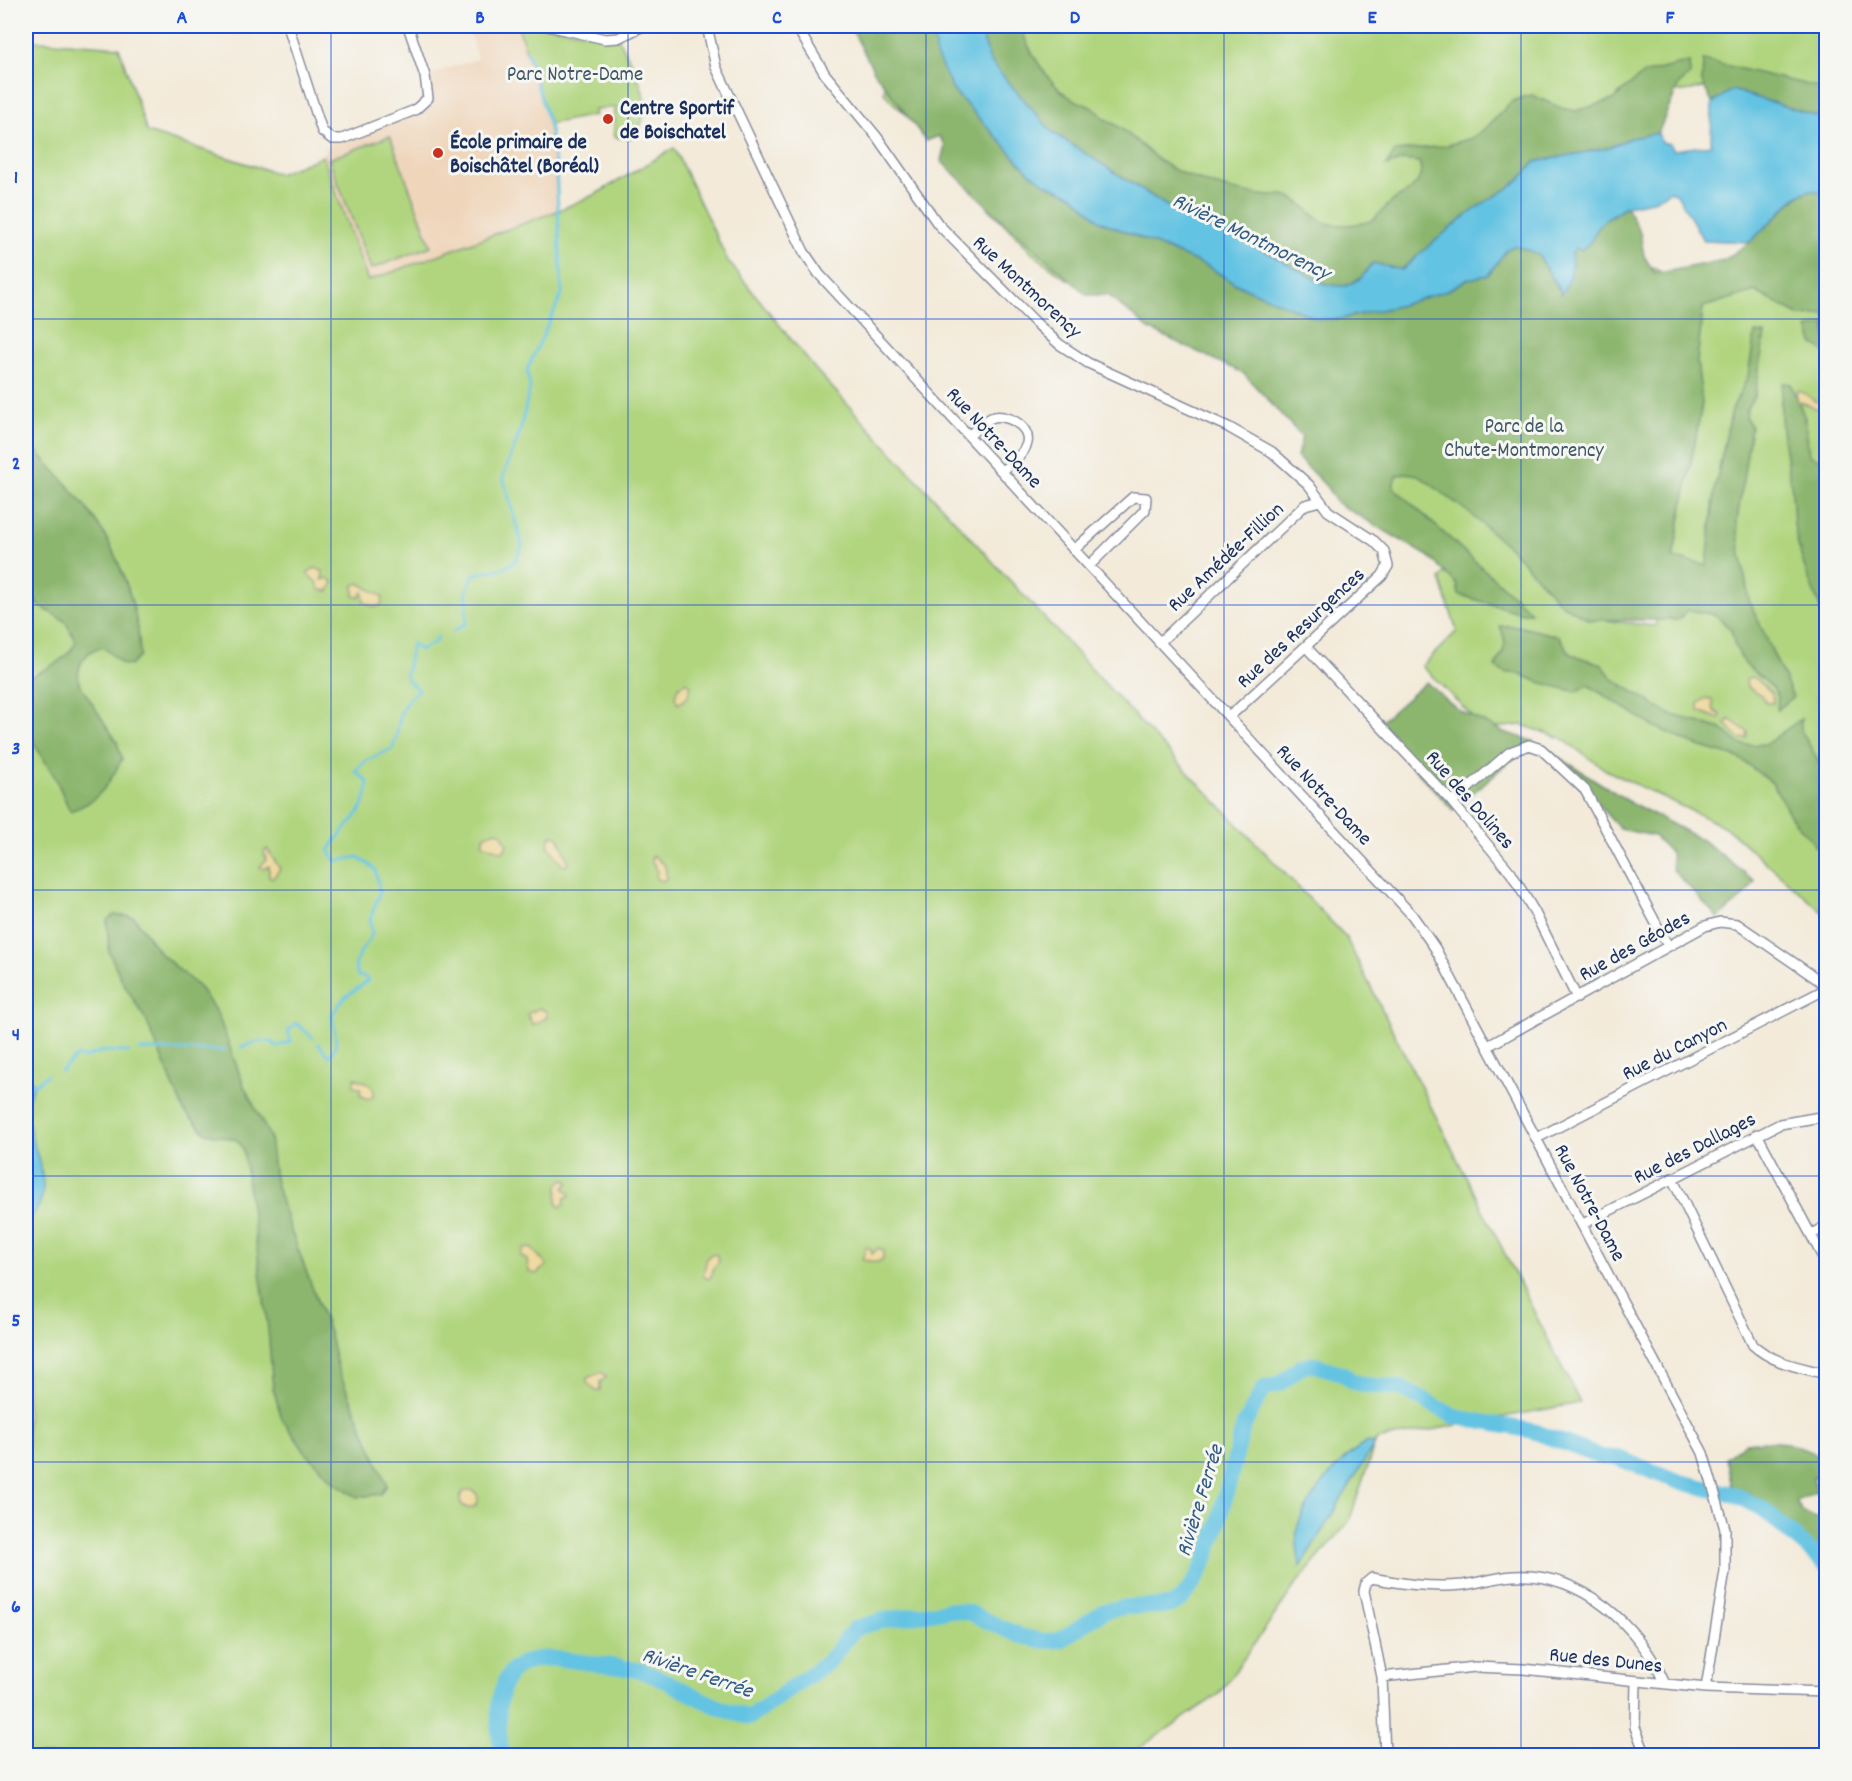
<svg xmlns="http://www.w3.org/2000/svg" width="1852" height="1781" font-family="Dekko,sans-serif">
	<style>
		.built { fill: #efd6bb }
		.green { fill: #b1d57f; stroke: #66826e; stroke-width: 1.5 }
		.forest { fill: #8cb66e; stroke: #547266; stroke-width: 1.5 }
		.sand { fill: #eeda9e; stroke: #84847e; stroke-width: 1.5 }
		.water { fill: #64c3e2; stroke: #4079a0; stroke-width: 1.5 }
		.lines { fill: none; stroke-linecap: round; stroke-linejoin: round }
		.stream { stroke: #64c3e2; stroke-width: 3 }
		.river { stroke: #64c3e2; stroke-width: 16 }
		.minor-casing { stroke: #878c9c; stroke-width: 12 }
		.minor { stroke: #fff; stroke-width: 9 }
		.grid { fill: none; stroke: #1d4ed8; stroke-width: 1.5; stroke-opacity: 0.55 }
		.poi-dot { fill: #c8321e; stroke: #f6f6f2; stroke-width: 2 }
		.labels { text-anchor: middle; stroke-width: 6; stroke-linejoin: round; paint-order: stroke }
		.park-label { font-size: 21px; fill: #405866; stroke: #f6f6f2 }
		.poi-label { font-size: 21px; font-weight: bold; fill: #1b2f5e; stroke: #f6f6f2; text-anchor: start }
		.street-label { font-size: 21px; fill: #1b2f5e; stroke: #f6f6f2 }
		.water-label { font-size: 22px; font-style: italic; fill: #315b86; stroke: #f6f6f2 }
		.neatline { fill: none; stroke: #1d4ed8; stroke-width: 2 }
		.grid-label { font-size: 20px; text-anchor: middle; font-weight: bold; fill: #1d4ed8 }
	</style>
	<rect width="100%" height="100%" fill="#f6f6f2"/>
	<filter id="ink" filterUnits="userSpaceOnUse"><feTurbulence type="fractalNoise" baseFrequency=".0167" numOctaves="2"/><feDisplacementMap in="SourceGraphic" scale="12" xChannelSelector="R" yChannelSelector="G"/><feConvolveMatrix kernelMatrix="1 2 1 2 8 2 1 2 1" color-interpolation-filters="sRGB"/></filter>
	<filter id="wash" filterUnits="userSpaceOnUse"><feTurbulence type="fractalNoise" baseFrequency=".008" numOctaves="4" result="noise"/><feDisplacementMap in="SourceGraphic" scale="24" xChannelSelector="R" yChannelSelector="G"/><feGaussianBlur stdDeviation="1.35" result="paint"/><feColorMatrix in="noise" values="0 0 0 0 0 0 0 0 0 0 0 0 0 0 0 0 0 1.4 0 .05"/><feComposite in="paint" operator="in"/></filter>
	<g filter="url(#wash)">
		<rect width="100%" height="100%" fill="#f3ead9"/>
		<path class="built" d="M 468,26 L 518,26 L 549,124 L 556,170 L 557,211 L 368,281 L 323,156 L 332,139 L 415,110 L 428,98 L 425,76 L 477,59 Z"/>
		<path class="green" d="M 518,26 L 548,26 L 618,38 C 634,69 661,108 631,139 L 614,137 L 615,107 L 594,110 L 595,115 L 549,124 Z
			M 846,26 L 924,26 L 1100,207 L 1610,245 L 1691,288 L 1595,619 L 1655,626 L 1673,558 L 1702,404 L 1697,361 L 1703,307 L 1755,291 L 1800,316 L 1826,314 L 1826,915 L 1725,827 L 1606,770 L 1561,738 L 1522,725 L 1485,729 L 1422,666 L 1457,631 L 1440,579 L 1455,558 L 1286,393 L 1119,305 L 1122,300 L 1097,287 L 1068,280 L 1038,258 L 988,208 L 991,205 L 944,138 L 898,108 L 884,93 L 886,76 L 851,26 Z
			M 1010,26 L 1826,26 L 1826,108 L 1732,84 L 1656,95 L 1385,244 L 1213,200 L 1054,98 Z
			M 26,40 L 119,47 L 147,132 L 279,174 L 323,156 L 368,281 L 557,211 L 596,194 L 674,148 L 728,261 L 815,369 L 1156,739 L 1345,936 L 1580,1403 L 1376,1440 L 1349,1522 L 1297,1583 L 1219,1694 L 1129,1755 L 27,1755 Z
			M 390,136 L 431,246 L 371,269 L 329,159 Z"/>
		<path class="forest" d="M 850,26 L 924,26 L 935,44 L 936,53 L 953,90 L 1029,172 L 1046,184 L 1074,196 L 1100,221 L 1207,266 L 1236,284 L 1318,319 L 1339,319 L 1398,306 L 1448,290 L 1468,279 L 1488,275 L 1507,249 L 1515,245 L 1538,254 L 1561,293 L 1571,276 L 1572,253 L 1576,247 L 1581,250 L 1590,242 L 1600,224 L 1626,206 L 1640,232 L 1644,256 L 1655,274 L 1724,260 L 1750,242 L 1798,196 L 1810,190 L 1826,193 L 1826,314 L 1800,316 L 1755,291 L 1703,307 L 1697,361 L 1702,404 L 1673,558 L 1707,565 L 1715,487 L 1732,409 L 1748,376 L 1755,333 L 1765,334 L 1755,395 L 1747,408 L 1746,418 L 1751,426 L 1737,521 L 1740,549 L 1749,600 L 1793,697 L 1777,710 L 1778,697 L 1773,688 L 1745,664 L 1735,646 L 1731,630 L 1716,615 L 1688,610 L 1678,620 L 1590,620 L 1562,605 L 1514,552 L 1468,512 L 1418,475 L 1405,473 L 1396,476 L 1393,487 L 1531,612 L 1522,613 L 1459,595 L 1457,584 L 1428,556 L 1337,503 L 1326,486 L 1297,457 L 1302,437 L 1243,373 L 1149,329 L 1108,295 L 1087,295 L 1003,221 L 941,161 L 945,145 L 939,136 L 926,141 L 874,71 Z
			M 979,26 L 1020,26 C 1028,49 1047,82 1068,96 C 1079,104 1097,106 1103,118 C 1130,129 1149,158 1177,171 C 1204,184 1241,194 1271,196 C 1275,196 1280,194 1284,195 C 1301,198 1312,218 1326,223 C 1335,226 1354,225 1363,223 C 1379,221 1384,204 1399,197 C 1412,190 1426,179 1419,162 L 1403,160 L 1386,166 L 1395,151 L 1444,146 L 1472,138 L 1488,126 L 1511,102 L 1523,97 L 1532,95 L 1561,108 L 1576,111 L 1612,100 L 1643,74 L 1689,62 L 1690,75 L 1679,84 L 1658,133 L 1631,138 L 1607,148 L 1535,162 C 1516,187 1506,189 1481,205 C 1453,225 1427,247 1401,270 L 1373,263 L 1361,278 L 1346,286 L 1326,285 L 1231,232 L 1167,206 L 1052,132 L 990,61 Z
			M 1703,60 L 1826,89 L 1826,119 L 1732,90 L 1712,103 L 1702,82 Z
			M 1826,324 L 1826,354 L 1813,343 L 1808,328 Z
			M 1783,383 L 1791,384 L 1805,418 L 1809,455 L 1822,460 L 1826,484 L 1826,620 C 1812,590 1799,558 1794,525 C 1793,511 1793,497 1791,483 C 1785,451 1777,416 1783,383 Z
			M 26,439 C 51,469 83,498 103,532 C 123,567 140,615 140,656 L 130,666 L 122,664 L 103,647 C 85,650 76,665 79,683 L 117,742 L 122,759 C 109,784 99,802 70,811 L 55,777 L 26,731 L 26,679 C 43,670 69,660 76,641 L 65,621 L 38,605 L 26,585 Z
			M 1500,626 L 1517,626 L 1558,636 L 1571,654 L 1602,665 L 1613,679 L 1669,714 L 1722,729 L 1741,745 L 1766,744 L 1801,719 L 1801,730 L 1826,774 L 1826,858 L 1791,817 L 1773,784 L 1739,758 L 1695,745 L 1653,726 L 1588,685 L 1576,692 L 1539,682 L 1516,673 L 1505,673 L 1495,667 C 1504,648 1509,648 1500,626 Z
			M 1426,682 L 1460,711 L 1504,732 L 1533,741 L 1453,810 L 1375,727 Z
			M 1548,750 L 1628,801 L 1702,840 L 1755,881 L 1744,896 L 1718,918 L 1673,870 L 1671,853 L 1654,836 L 1620,829 Z
			M 114,915 L 134,917 L 160,953 L 201,989 L 218,1015 L 244,1086 L 270,1137 L 275,1179 L 287,1220 L 329,1332 L 338,1369 L 387,1485 L 381,1494 L 357,1497 L 334,1482 L 305,1452 L 282,1419 L 273,1388 L 268,1329 L 243,1149 L 237,1140 L 206,1133 L 184,1111 L 146,1020 L 122,981 L 109,952 L 107,920 Z
			M 1765,1441 L 1787,1443 L 1818,1454 L 1826,1466 L 1822,1476 L 1813,1478 L 1817,1492 L 1796,1501 L 1803,1512 L 1826,1523 L 1826,1555 L 1751,1494 L 1732,1487 L 1726,1458 L 1745,1443 Z"/>
		<path class="sand" d="M 1799,390 L 1823,406 L 1823,411 L 1798,401 L 1796,393 Z
			M 315,568 L 323,571 L 322,580 L 327,578 L 333,582 L 329,591 L 320,590 L 317,582 L 308,575 L 308,572 Z
			M 359,583 L 383,597 L 381,605 L 375,607 L 364,602 L 363,592 L 359,597 L 354,596 L 354,585 Z
			M 1750,677 L 1755,678 L 1772,693 L 1773,703 L 1766,703 L 1761,695 L 1747,687 L 1746,680 Z
			M 687,682 L 691,686 L 687,698 L 678,704 L 675,697 L 678,687 Z
			M 1706,698 L 1712,700 L 1714,711 L 1721,715 L 1719,719 L 1699,711 L 1699,703 Z
			M 1729,719 L 1748,732 L 1747,738 L 1740,739 L 1726,724 Z
			M 497,831 L 502,834 L 507,845 L 503,852 L 485,845 L 482,842 L 485,835 Z
			M 555,835 L 559,838 L 569,863 L 566,866 L 561,864 L 548,845 L 551,836 Z
			M 267,849 L 280,869 L 273,878 L 269,876 L 269,866 L 263,869 L 260,867 L 266,860 L 264,852 Z
			M 653,855 L 665,866 L 667,877 L 664,881 L 656,879 L 657,870 L 651,860 Z
			M 540,1008 L 547,1012 L 547,1017 L 533,1025 L 527,1014 Z
			M 355,1078 L 368,1083 L 374,1090 L 373,1097 L 368,1099 L 360,1095 L 361,1089 L 353,1085 Z
			M 566,1179 L 569,1182 L 564,1188 L 571,1195 L 565,1198 L 564,1205 L 560,1207 L 557,1204 L 558,1185 L 562,1180 Z
			M 866,1247 L 871,1249 L 872,1254 L 878,1248 L 883,1250 L 883,1259 L 878,1262 L 862,1260 Z
			M 531,1248 L 547,1265 L 536,1274 L 529,1272 L 527,1260 L 521,1256 L 523,1249 Z
			M 711,1254 L 717,1255 L 719,1262 L 713,1268 L 711,1277 L 708,1279 L 703,1275 L 707,1258 Z
			M 601,1372 L 607,1377 L 600,1382 L 600,1390 L 596,1391 L 587,1383 L 587,1378 Z
			M460 1499a9 9 0 1 1 18 0a9 9 0 1 1-18 0Z"/>
		<path class="water" d="M 924,26 L 979,26 L 990,61 L 1052,132 L 1167,206 L 1231,232 L 1326,285 L 1346,286 L 1361,278 L 1373,263 L 1402,270 C 1427,247 1453,225 1481,205 C 1506,189 1516,187 1535,162 L 1607,148 L 1631,138 L 1658,133 L 1661,142 L 1670,144 L 1674,150 L 1711,145 L 1712,103 L 1732,90 L 1826,119 L 1826,193 L 1810,190 L 1797,196 L 1750,242 L 1703,240 L 1677,194 L 1670,191 L 1652,201 L 1626,206 L 1613,214 L 1600,224 L 1590,242 L 1581,250 L 1576,248 L 1572,253 L 1571,276 L 1562,294 L 1538,254 L 1515,245 L 1507,249 L 1488,275 L 1468,279 L 1448,290 L 1398,306 L 1339,319 L 1318,319 L 1236,284 L 1207,266 L 1100,221 L 1074,196 L 1046,184 L 1029,172 L 953,90 L 935,53 L 935,44 Z
			M 32,1080 L 34,1085 C 7,1132 72,1178 26,1223 L 26,1082 Z
			M 1369,1442 L 1375,1444 L 1300,1567 C 1299,1556 1295,1541 1297,1530 C 1301,1505 1345,1451 1369,1442 Z"/>
		<g class="lines">
			<path class="stream" d="M 454,631 L 466,623 L 467,588 L 474,574 L 505,568 L 516,560 L 522,545 L 503,477 L 520,432 L 530,387 L 527,370 L 562,294 L 556,170 L 549,124 L 527,52
				M 318,1044 L 329,1056 C 341,1047 333,1028 332,1014 L 345,997 L 368,981 L 365,977 L 358,976 C 349,959 366,949 372,934 L 370,920 L 380,892 L 375,869 L 358,857 L 336,861 L 329,851 C 343,825 367,816 368,782 L 355,771 L 367,760 L 392,749 C 403,726 393,708 419,690 L 407,680 L 406,676 L 412,643 L 420,650 L 435,642 L 438,637
				M 241,1047 L 260,1041 L 272,1042 L 277,1047 L 291,1041 L 288,1031 L 296,1023 L 313,1038
				M 140,1050 L 225,1050
				M 61,1071 L 77,1056 L 84,1058 L 102,1051 L 129,1052
				M 34,1085 L 47,1075"/>
			<path class="river" d="M 503,1756 C 498,1740 498,1722 499,1705 C 505,1647 551,1657 595,1664 C 611,1666 628,1667 644,1672 C 679,1684 715,1711 750,1717 L 828,1662 L 855,1628 L 884,1620 L 950,1610 L 968,1612 L 1020,1636 L 1045,1641 L 1060,1640 L 1104,1611 L 1125,1607 L 1169,1606 L 1182,1599 L 1198,1576 L 1206,1559 L 1218,1525 L 1243,1427 L 1264,1388 L 1280,1384 L 1302,1366 L 1311,1364 L 1342,1373 L 1352,1381 L 1364,1385 L 1401,1388 L 1456,1417 L 1533,1431 L 1601,1457 L 1618,1458 L 1680,1482 L 1733,1494 L 1760,1507 L 1826,1565"/>
		</g>
	</g>
	<g filter="url(#ink)">
		<g class="lines">
			<g class="minor-casing">
				<path id="minor" d="M 288,26 L 322,131 L 332,139 L 342,139 L 415,110 L 428,98 L 425,76 L 408,26
					M 548,26 L 605,39 L 618,38 L 643,26
					M 707,26 L 716,67 L 804,252 L 819,274 L 1412,915 L 1435,948 L 1703,1453 L 1725,1529 L 1725,1571 L 1706,1688
					M 796,26 L 825,74 L 877,137 L 938,224 L 1035,322 L 1059,344 L 1088,363 L 1228,427 L 1272,452 L 1309,485 L 1328,511 L 1374,541 L 1384,551 L 1388,566 L 1382,576 L 1229,717
					M 969,436 C 975,430 983,422 991,418 C 1005,412 1031,426 1027,443 C 1024,455 1010,464 1002,471
					M 1075,549 L 1133,497 L 1146,498 L 1145,510 L 1089,566
					M 1159,643 L 1305,505 L 1320,501
					M 1306,647 L 1452,802 L 1511,873 L 1534,911 L 1577,998
					M 1452,802 L 1510,752 L 1529,745 L 1541,749 L 1585,790 L 1668,946
					M 1488,1046 L 1705,926 L 1720,922 L 1737,924 L 1826,985
					M 1757,1134 L 1826,1263
					M 1537,1138 L 1826,989
					M 1672,1178 L 1753,1345 C 1774,1364 1800,1367 1826,1374
					M 1583,1224 L 1780,1124 L 1826,1116
					M 1812,1234 L 1826,1226
					M 1382,1677 L 1475,1667 L 1523,1669 L 1706,1688 L 1826,1692
					M 1636,1682 L 1635,1727 L 1646,1756
					M 1385,1756 L 1382,1677 L 1364,1591 L 1366,1583 L 1372,1578 C 1403,1584 1431,1588 1463,1585 C 1480,1583 1496,1577 1513,1576 C 1580,1571 1640,1626 1665,1684"/>
			</g>
			<use href="#minor" class="minor"/>
		</g>
	</g>
	<path class="grid" d="M 331,26 L 331,1756M 628,26 L 628,1756M 926,26 L 926,1756M 1224,26 L 1224,1756M 1521,26 L 1521,1756M 26,319 L 1826,319M 26,605 L 1826,605M 26,890 L 1826,890M 26,1176 L 1826,1176M 26,1462 L 1826,1462"/>
	<g class="poi-dot">
		<circle cx="608" cy="119" r="6"/>
		<circle cx="438" cy="153" r="6"/>
	</g>
	<g class="labels">
		<g class="park-label">
			<text x="575" y="80">Parc Notre-Dame</text>
			<text x="1524" y="432">Parc de la<tspan x="1524" dy="24">Chute-Montmorency</tspan></text>
		</g>
		<g class="poi-label">
			<text x="620" y="114">Centre Sportif<tspan x="620" dy="24">de Boischatel</tspan></text>
			<text x="450" y="148">École primaire de<tspan x="450" dy="24">Boischâtel (Boréal)</tspan></text>
		</g>
		<g class="street-label">
			<text transform="translate(1028 286) rotate(43)" y="7">Rue Montmorency</text>
			<text transform="translate(995 437) rotate(47)" y="7">Rue Notre-Dame</text>
			<text transform="translate(1225 556) rotate(-43)" y="7">Rue Amédée-Fillion</text>
			<text transform="translate(1300 627) rotate(-43)" y="7">Rue des Resurgences</text>
			<text transform="translate(1325 794) rotate(47)" y="7">Rue Notre-Dame</text>
			<text transform="translate(1471 799) rotate(49)" y="7">Rue des Dolines</text>
			<text transform="translate(1634 945) rotate(-29)" y="7">Rue des Géodes</text>
			<text transform="translate(1674 1048) rotate(-27)" y="7">Rue du Canyon</text>
			<text transform="translate(1694 1147) rotate(-27)" y="7">Rue des Dallages</text>
			<text transform="translate(1591 1202) rotate(62)" y="7">Rue Notre-Dame</text>
			<text transform="translate(1606 1659) rotate(6)" y="7">Rue des Dunes</text>
		</g>
		<g class="water-label">
			<text transform="translate(1252 235) rotate(26)" y="8">Rivière Montmorency</text>
			<text transform="translate(1198 1500) rotate(-73)" y="8">Rivière Ferrée</text>
			<text transform="translate(698 1671) rotate(19)" y="8">Rivière Ferrée</text>
		</g>
	</g>
	<rect width="1852" height="1781" fill="none" stroke="#f6f6f2" stroke-width="66"/>
	<rect x="33" y="33" width="1786" height="1715" class="neatline"/>
	<g class="grid-label">
		<text x="182" y="23">A</text>
		<text x="480" y="23">B</text>
		<text x="777" y="23">C</text>
		<text x="1075" y="23">D</text>
		<text x="1372" y="23">E</text>
		<text x="1670" y="23">F</text>
		<text x="16" y="183">1</text>
		<text x="16" y="469">2</text>
		<text x="16" y="754">3</text>
		<text x="16" y="1040">4</text>
		<text x="16" y="1326">5</text>
		<text x="16" y="1612">6</text>
	</g>
</svg>
